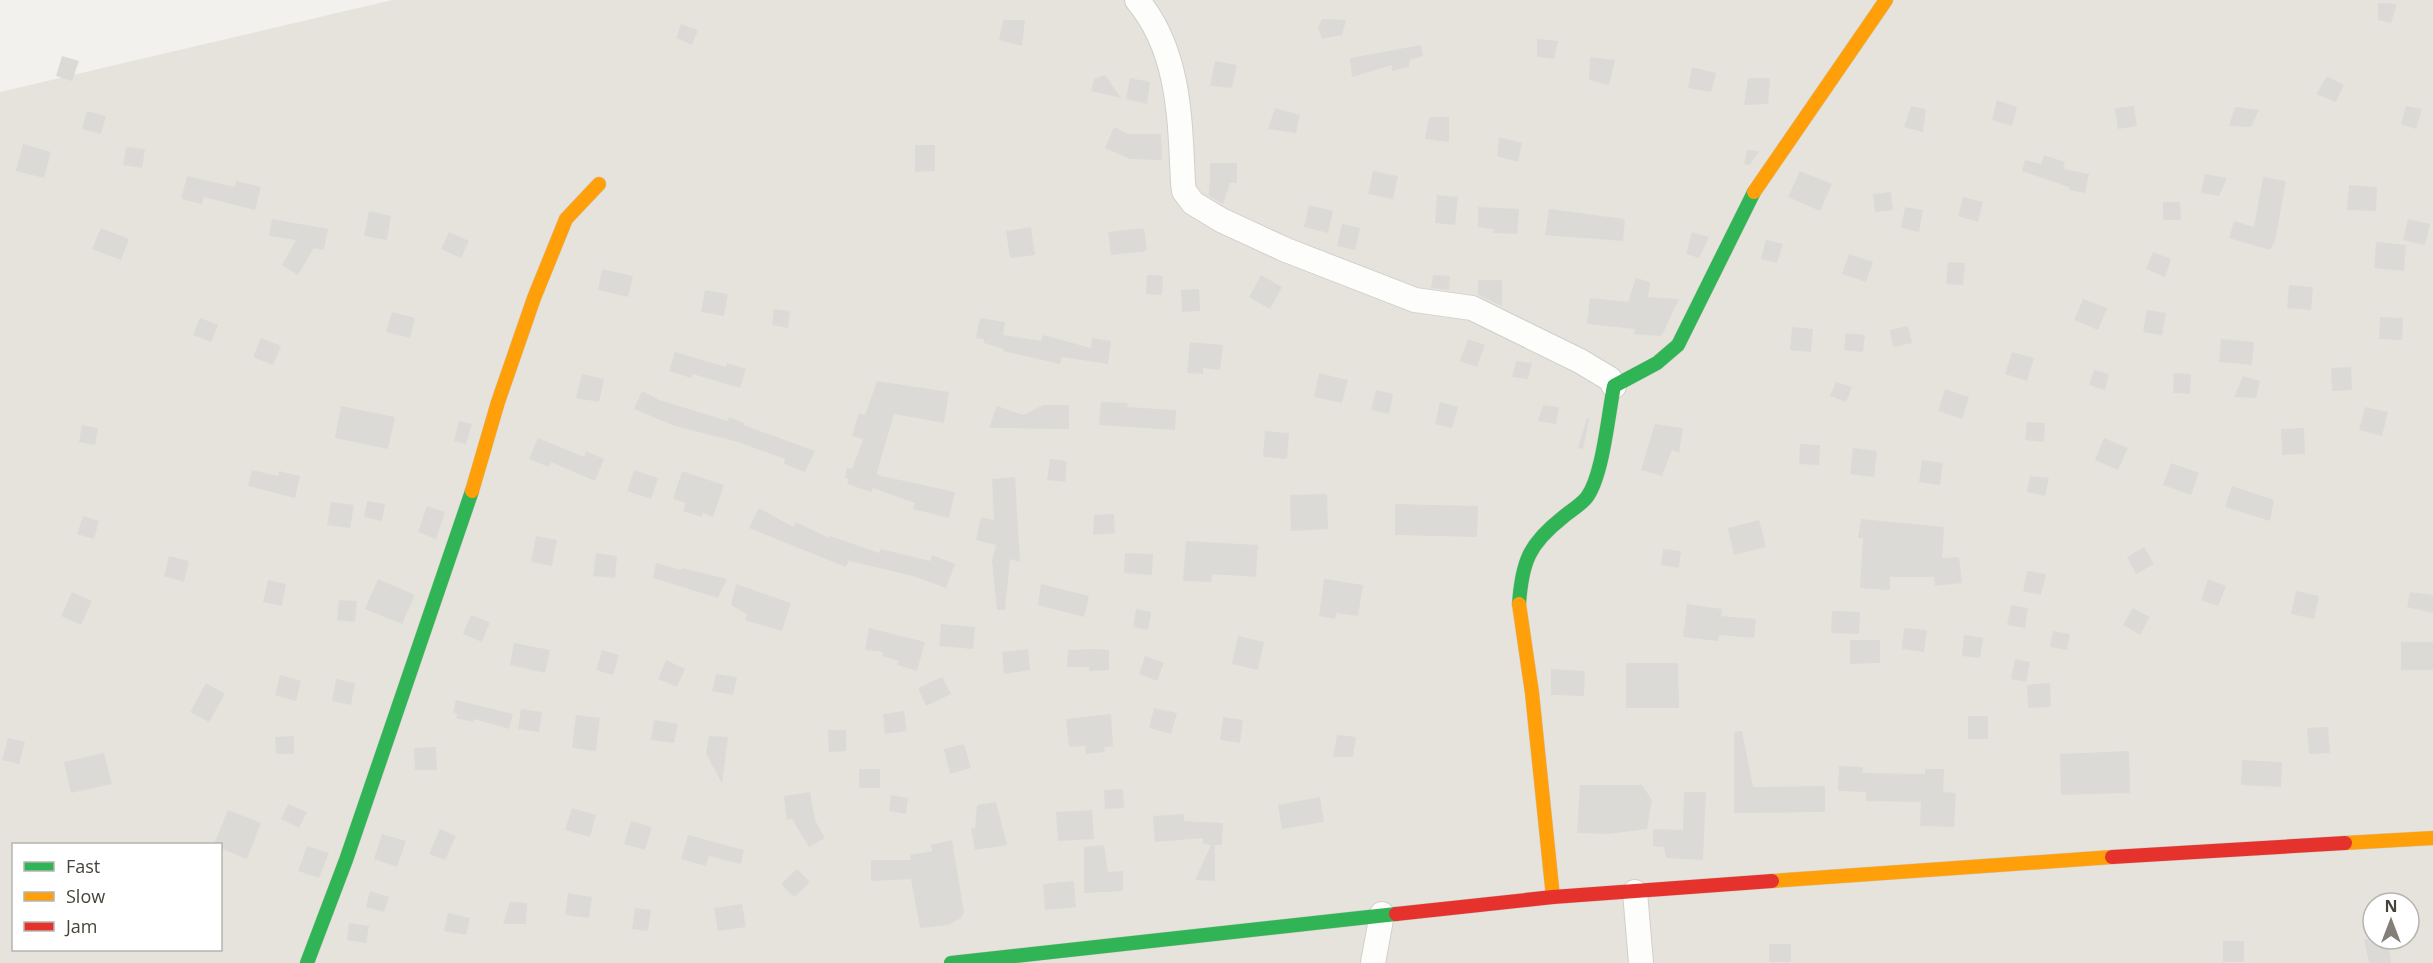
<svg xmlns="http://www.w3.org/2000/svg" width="2433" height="963" font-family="'Open Sans',sans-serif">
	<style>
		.residential { fill: #e6e3dd; fill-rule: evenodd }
		.building { fill: #dcdad6 }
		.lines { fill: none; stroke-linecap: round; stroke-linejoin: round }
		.street-casing { stroke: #d1cfcb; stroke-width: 26 }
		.fast-casing { stroke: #d1cec6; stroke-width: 15 }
		.slow-casing { stroke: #d1cec6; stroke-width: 15 }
		.jam-casing { stroke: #d1cec6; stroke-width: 15 }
		.street { stroke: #fdfdfc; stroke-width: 24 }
		.fast { stroke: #30b455; stroke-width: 14 }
		.slow { stroke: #ff9f0a; stroke-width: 14 }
		.jam { stroke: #e5322d; stroke-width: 14 }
	</style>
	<rect width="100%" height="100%" fill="#f3f1ee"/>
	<path class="residential" d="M 392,0 L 2433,0 L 2433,963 L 0,963 L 0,92 ZM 14,844 L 220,844 L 220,950 L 14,950 ZM 2373,903 L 2409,903 L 2409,939 L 2373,939 Z"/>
	<path class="building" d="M 2378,3 L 2397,4 L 2391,23 L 2378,20 Z
		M 1322,19 L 1346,20 L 1342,35 L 1322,39 L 1318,28 Z
		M 1003,20 L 1025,20 L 1022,46 L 999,40 Z
		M 681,24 L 698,30 L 692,45 L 676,38 Z
		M 1537,39 L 1558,41 L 1554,59 L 1537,57 Z
		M 1421,45 L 1423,56 L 1410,60 L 1409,67 L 1392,71 L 1392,65 L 1352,77 L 1350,58 Z
		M 62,56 L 79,61 L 72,81 L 56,76 Z
		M 1590,57 L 1615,60 L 1609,85 L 1589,80 Z
		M 1215,61 L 1237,65 L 1232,88 L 1210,86 Z
		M 1692,67 L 1716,73 L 1711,92 L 1688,88 Z
		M 1105,75 L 1121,98 L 1091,91 L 1094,79 Z
		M 2327,76 L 2344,85 L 2336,102 L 2316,94 Z
		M 1130,78 L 1150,82 L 1147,104 L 1126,99 Z
		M 1748,78 L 1770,78 L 1768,104 L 1744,105 Z
		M 1997,100 L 2017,107 L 2012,126 L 1992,120 Z
		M 1911,106 L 1926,109 L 1923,132 L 1904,127 Z
		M 2134,106 L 2137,126 L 2118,129 L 2115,108 Z
		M 2406,106 L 2422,109 L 2416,129 L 2401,124 Z
		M 2235,107 L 2259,110 L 2251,127 L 2229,126 Z
		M 1275,108 L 1300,115 L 1296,133 L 1268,129 Z
		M 87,111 L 106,116 L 101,134 L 82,129 Z
		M 1429,117 L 1449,117 L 1449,142 L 1425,139 Z
		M 1114,127 L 1128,134 L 1161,134 L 1162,160 L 1130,159 L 1105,148 Z
		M 1499,137 L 1522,143 L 1518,162 L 1497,156 Z
		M 23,144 L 51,152 L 44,178 L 16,171 Z
		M 915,145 L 935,145 L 935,171 L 915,172 Z
		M 126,147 L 145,149 L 142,168 L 123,165 Z
		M 1747,150 L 1759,151 L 1750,165 L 1744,164 Z
		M 2044,155 L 2065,162 L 2063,169 L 2089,174 L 2085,193 L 2069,190 L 2069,187 L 2022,171 L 2025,160 L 2041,164 Z
		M 1210,163 L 1237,163 L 1237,183 L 1230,183 L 1223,204 L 1209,196 Z
		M 1373,171 L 1398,176 L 1393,199 L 1368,194 Z
		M 1800,171 L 1832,184 L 1820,211 L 1788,197 Z
		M 2205,174 L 2227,178 L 2219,196 L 2201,193 Z
		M 187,176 L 235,187 L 236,181 L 261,187 L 255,210 L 204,197 L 202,204 L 181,199 Z
		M 2263,177 L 2286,181 L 2275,241 L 2270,250 L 2229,238 L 2234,221 L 2254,227 Z
		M 2349,185 L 2377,187 L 2376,211 L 2347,210 Z
		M 1891,192 L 1893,210 L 1875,212 L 1873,194 Z
		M 1437,195 L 1458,197 L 1455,225 L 1435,223 Z
		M 1963,197 L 1983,202 L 1978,222 L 1958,216 Z
		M 2163,202 L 2180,202 L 2181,220 L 2163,220 Z
		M 1309,205 L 1333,211 L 1328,233 L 1304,227 Z
		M 1478,207 L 1519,209 L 1517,234 L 1493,233 L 1494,229 L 1478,227 Z
		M 1905,207 L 1923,210 L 1919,232 L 1901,228 Z
		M 1549,209 L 1625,219 L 1623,241 L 1545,235 Z
		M 369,211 L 391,216 L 387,240 L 364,236 Z
		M 272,219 L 328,229 L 324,250 L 314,248 L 298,275 L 282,265 L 296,240 L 269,236 Z
		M 2408,219 L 2430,224 L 2425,245 L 2403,240 Z
		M 1342,224 L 1360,228 L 1355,250 L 1337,246 Z
		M 1031,227 L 1035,255 L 1010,258 L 1006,231 Z
		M 101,228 L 129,239 L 121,260 L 92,249 Z
		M 1144,228 L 1147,251 L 1111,255 L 1108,232 Z
		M 449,232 L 469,241 L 461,258 L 441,249 Z
		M 1692,232 L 1709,237 L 1699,258 L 1686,254 Z
		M 1766,240 L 1783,244 L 1777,263 L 1761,259 Z
		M 2376,242 L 2406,245 L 2404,271 L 2374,268 Z
		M 2153,252 L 2171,259 L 2165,277 L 2146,269 Z
		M 1849,254 L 1873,262 L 1866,282 L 1842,274 Z
		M 1948,262 L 1965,263 L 1963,285 L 1946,284 Z
		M 602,269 L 633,276 L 628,297 L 598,290 Z
		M 1147,275 L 1163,276 L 1162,295 L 1146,294 Z
		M 1261,275 L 1282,287 L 1270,309 L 1249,297 Z
		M 1433,275 L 1450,276 L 1449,290 L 1431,288 Z
		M 1636,278 L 1650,282 L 1648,297 L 1679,299 L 1663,333 L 1660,336 L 1634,334 L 1635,329 L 1587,324 L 1590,298 L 1628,302 Z
		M 1478,280 L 1502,280 L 1502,306 L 1478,295 Z
		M 2289,285 L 2313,287 L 2311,310 L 2287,308 Z
		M 1199,289 L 1200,311 L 1182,312 L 1181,290 Z
		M 705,290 L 728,294 L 724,316 L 701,312 Z
		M 2083,299 L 2107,308 L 2098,330 L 2074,320 Z
		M 774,309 L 790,311 L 788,328 L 772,325 Z
		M 2147,310 L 2166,313 L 2162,335 L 2143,332 Z
		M 392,312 L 415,318 L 410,338 L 386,332 Z
		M 2380,317 L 2403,318 L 2402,340 L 2379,339 Z
		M 200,318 L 218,325 L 211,342 L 193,335 Z
		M 980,318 L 1005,322 L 1003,335 L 1041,341 L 1043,335 L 1091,348 L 1092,338 L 1111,341 L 1108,364 L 1062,357 L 1060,364 L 1003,351 L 1004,349 L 984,343 L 984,339 L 976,338 Z
		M 1908,326 L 1912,343 L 1893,347 L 1890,330 Z
		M 1792,327 L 1813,329 L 1811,352 L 1790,350 Z
		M 1846,333 L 1865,335 L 1863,352 L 1844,350 Z
		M 261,338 L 281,346 L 273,365 L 253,357 Z
		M 1468,339 L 1485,345 L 1477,367 L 1460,361 Z
		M 2221,339 L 2254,342 L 2252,365 L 2219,362 Z
		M 1190,342 L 1223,345 L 1220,370 L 1203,368 L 1203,374 L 1187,373 Z
		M 675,352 L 726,367 L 727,363 L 746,369 L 740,388 L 693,374 L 691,378 L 669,371 Z
		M 2012,352 L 2034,358 L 2027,381 L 2005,374 Z
		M 1516,361 L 1532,363 L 1528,379 L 1512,377 Z
		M 2351,367 L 2352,390 L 2332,391 L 2331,368 Z
		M 2094,370 L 2109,374 L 2105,390 L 2089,385 Z
		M 1319,373 L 1348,380 L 1342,403 L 1314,397 Z
		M 2174,373 L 2191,374 L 2190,394 L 2173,393 Z
		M 582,374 L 604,379 L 599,402 L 576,398 Z
		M 2243,376 L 2260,381 L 2256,398 L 2234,397 Z
		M 877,381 L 949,392 L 944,423 L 894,414 L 877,472 L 877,475 L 955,492 L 949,518 L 913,509 L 915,503 L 873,488 L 871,492 L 847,484 L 849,479 L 845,478 L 847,468 L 852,469 L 863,439 L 852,436 L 859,413 L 865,415 Z
		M 1836,382 L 1852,387 L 1846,402 L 1830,396 Z
		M 1945,389 L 1969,397 L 1962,419 L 1938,411 Z
		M 1376,390 L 1393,394 L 1389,414 L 1371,410 Z
		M 642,391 L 659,400 L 728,421 L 729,417 L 744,423 L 743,425 L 815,451 L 805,472 L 784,464 L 785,459 L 738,442 L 675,426 L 634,409 Z
		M 1101,402 L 1128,403 L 1127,407 L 1176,410 L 1175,430 L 1099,425 Z
		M 1440,402 L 1458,407 L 1452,428 L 1435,424 Z
		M 1043,405 L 1069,405 L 1069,429 L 989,428 L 997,406 L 1023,415 Z
		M 1543,405 L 1559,407 L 1556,424 L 1538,421 Z
		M 341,406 L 395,417 L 388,449 L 335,438 Z
		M 2365,407 L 2388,412 L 2382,436 L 2359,430 Z
		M 1587,418 L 1589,419 L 1583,449 L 1578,448 Z
		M 459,421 L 472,424 L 466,444 L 454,441 Z
		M 2027,422 L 2045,423 L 2044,442 L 2025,440 Z
		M 1655,424 L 1683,428 L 1679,453 L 1672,450 L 1662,476 L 1641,470 Z
		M 82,425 L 98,428 L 95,445 L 79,442 Z
		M 2304,428 L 2305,454 L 2282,455 L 2281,429 Z
		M 1265,431 L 1289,433 L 1287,459 L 1263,457 Z
		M 538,438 L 584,457 L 586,451 L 604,459 L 595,481 L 551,462 L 549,467 L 529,459 Z
		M 2104,438 L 2128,448 L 2118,470 L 2095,460 Z
		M 1800,444 L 1820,445 L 1819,465 L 1799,464 Z
		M 1853,448 L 1877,451 L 1874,477 L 1850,474 Z
		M 1050,459 L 1067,461 L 1065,482 L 1047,480 Z
		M 1922,460 L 1943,463 L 1940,485 L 1919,482 Z
		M 2171,463 L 2199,473 L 2191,495 L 2163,485 Z
		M 252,470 L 278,476 L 279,471 L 300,476 L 295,498 L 248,486 Z
		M 634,470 L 658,478 L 651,499 L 627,491 Z
		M 682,471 L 724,485 L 713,517 L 703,513 L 702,517 L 683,511 L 686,503 L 673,499 Z
		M 2030,476 L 2049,478 L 2045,496 L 2027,492 Z
		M 1015,477 L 1020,562 L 1010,559 L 1005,610 L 997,610 L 992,560 L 996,545 L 976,540 L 981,517 L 994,520 L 992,479 Z
		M 2232,486 L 2274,500 L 2270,521 L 2225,507 Z
		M 1327,494 L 1328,529 L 1291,531 L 1290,495 Z
		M 367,501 L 385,504 L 382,521 L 364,517 Z
		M 331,502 L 354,505 L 350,528 L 327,525 Z
		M 1395,504 L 1478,506 L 1477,537 L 1395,535 Z
		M 427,506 L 445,512 L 436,539 L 418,532 Z
		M 759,508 L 793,527 L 796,522 L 829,538 L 830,536 L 879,553 L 881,549 L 930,561 L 932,555 L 955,564 L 946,588 L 913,576 L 849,561 L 846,567 L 749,528 Z
		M 1114,514 L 1115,533 L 1093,535 L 1094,515 Z
		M 83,516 L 99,521 L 94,539 L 77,534 Z
		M 1861,519 L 1944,527 L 1942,558 L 1959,557 L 1962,583 L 1935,586 L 1934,577 L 1890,577 L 1890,590 L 1860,588 L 1863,538 L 1858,538 Z
		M 1759,520 L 1766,547 L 1734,555 L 1728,528 Z
		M 536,536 L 557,540 L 552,566 L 531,562 Z
		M 1186,541 L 1258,545 L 1256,577 L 1212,574 L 1211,582 L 1183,581 Z
		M 2144,547 L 2154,564 L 2136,574 L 2127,557 Z
		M 1663,549 L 1681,551 L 1679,568 L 1661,565 Z
		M 596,553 L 617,556 L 615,578 L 593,576 Z
		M 1125,553 L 1153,554 L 1152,575 L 1124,573 Z
		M 169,556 L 189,561 L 184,582 L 164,576 Z
		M 656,563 L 681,570 L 682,568 L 727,579 L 718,598 L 653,578 Z
		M 2027,571 L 2046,574 L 2041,595 L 2023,591 Z
		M 378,579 L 415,595 L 402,624 L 365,609 Z
		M 1324,579 L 1363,585 L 1358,616 L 1336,613 L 1335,619 L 1319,616 Z
		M 2208,579 L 2226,586 L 2218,606 L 2201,600 Z
		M 268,580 L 286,584 L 282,606 L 263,602 Z
		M 736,584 L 791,603 L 782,631 L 745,620 L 747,614 L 731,605 Z
		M 1041,584 L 1089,596 L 1084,617 L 1038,605 Z
		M 2296,591 L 2319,596 L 2314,619 L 2291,614 Z
		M 72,592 L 92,601 L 81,625 L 61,616 Z
		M 2410,592 L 2433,595 L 2433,613 L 2407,607 Z
		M 339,600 L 357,601 L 355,622 L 337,620 Z
		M 1687,604 L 1722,609 L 1721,616 L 1756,619 L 1754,638 L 1719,635 L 1718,641 L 1683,637 Z
		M 2011,605 L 2028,608 L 2025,628 L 2007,625 Z
		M 2133,608 L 2150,617 L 2140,635 L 2123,625 Z
		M 1136,609 L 1151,612 L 1148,630 L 1133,627 Z
		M 1832,611 L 1860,612 L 1859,634 L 1831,633 Z
		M 471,615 L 490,622 L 482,642 L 463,634 Z
		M 941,624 L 975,627 L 973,649 L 939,646 Z
		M 869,628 L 925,642 L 917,671 L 897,665 L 899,661 L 882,656 L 883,652 L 865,650 Z
		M 1904,628 L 1927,630 L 1924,652 L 1902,649 Z
		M 2053,631 L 2070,634 L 2067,650 L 2050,647 Z
		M 1964,635 L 1983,638 L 1980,658 L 1962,656 Z
		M 1238,636 L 1264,642 L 1258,670 L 1232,664 Z
		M 1850,640 L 1880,640 L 1880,663 L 1850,664 Z
		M 2401,642 L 2433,642 L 2433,670 L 2401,670 Z
		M 514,643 L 550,650 L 545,673 L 510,665 Z
		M 1028,649 L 1030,670 L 1004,674 L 1002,652 Z
		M 1092,649 L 1109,650 L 1109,670 L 1089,671 L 1089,667 L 1067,667 L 1068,650 Z
		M 602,650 L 619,655 L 613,675 L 596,670 Z
		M 1145,656 L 1164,663 L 1157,681 L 1139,674 Z
		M 2015,659 L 2030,662 L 2026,682 L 2011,679 Z
		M 666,660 L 685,669 L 677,687 L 658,679 Z
		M 1626,663 L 1678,663 L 1679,708 L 1626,708 Z
		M 1551,669 L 1585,671 L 1584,696 L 1551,695 Z
		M 716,674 L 737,677 L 733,695 L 712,691 Z
		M 280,675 L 301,681 L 296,701 L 275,695 Z
		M 942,677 L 951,694 L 926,706 L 918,688 Z
		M 336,679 L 355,683 L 351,705 L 332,701 Z
		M 206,683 L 225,694 L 209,722 L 190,712 Z
		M 2050,683 L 2051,707 L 2028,708 L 2027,685 Z
		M 456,700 L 513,714 L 509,729 L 474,719 L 473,722 L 456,718 L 457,714 L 453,712 Z
		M 1154,708 L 1177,713 L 1171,734 L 1149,728 Z
		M 521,709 L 542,712 L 539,732 L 518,729 Z
		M 904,711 L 907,731 L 885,734 L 883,714 Z
		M 1111,714 L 1113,746 L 1104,747 L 1105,752 L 1086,754 L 1085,746 L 1069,747 L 1066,719 Z
		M 576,715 L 600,718 L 596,751 L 572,748 Z
		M 1968,716 L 1988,716 L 1988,739 L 1968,739 Z
		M 1223,717 L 1243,720 L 1240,743 L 1220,740 Z
		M 654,720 L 678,724 L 674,743 L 651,740 Z
		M 2328,727 L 2330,753 L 2309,754 L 2307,728 Z
		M 828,730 L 846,730 L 846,751 L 829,752 Z
		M 1742,731 L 1753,787 L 1825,786 L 1825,812 L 1734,813 L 1734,732 Z
		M 1337,735 L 1356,737 L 1353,757 L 1333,757 Z
		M 294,736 L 294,754 L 276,754 L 275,737 Z
		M 709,736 L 728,737 L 722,784 L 706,753 Z
		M 8,738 L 25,742 L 19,764 L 2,760 Z
		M 964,744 L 971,768 L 950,774 L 944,749 Z
		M 436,747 L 437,770 L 415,770 L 414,748 Z
		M 2129,751 L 2130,793 L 2061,795 L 2060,754 Z
		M 104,753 L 112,784 L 71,793 L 64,762 Z
		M 2242,760 L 2282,762 L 2281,787 L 2241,785 Z
		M 1839,766 L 1863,767 L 1862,773 L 1925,774 L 1925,769 L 1944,769 L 1943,792 L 1956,793 L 1954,827 L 1920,826 L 1921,802 L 1866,801 L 1866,792 L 1838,791 Z
		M 859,769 L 880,769 L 880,788 L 859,788 Z
		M 1580,785 L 1642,785 L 1652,800 L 1647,829 L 1608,834 L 1577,833 Z
		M 1123,789 L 1124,808 L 1105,809 L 1104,790 Z
		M 810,792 L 815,820 L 825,838 L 809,847 L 792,819 L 787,820 L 784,796 Z
		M 1684,792 L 1706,792 L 1703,860 L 1666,858 L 1664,847 L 1653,846 L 1653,829 L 1683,830 Z
		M 891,795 L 908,798 L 906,814 L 889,811 Z
		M 1320,797 L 1324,822 L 1282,829 L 1278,805 Z
		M 996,802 L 1007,845 L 975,850 L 971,828 L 975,828 L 977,805 Z
		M 288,804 L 307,812 L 299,828 L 281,819 Z
		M 572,808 L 596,815 L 590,837 L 565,830 Z
		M 228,810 L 261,823 L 247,859 L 220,848 L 220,844 L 214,844 Z
		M 1092,810 L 1094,839 L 1058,841 L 1056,812 Z
		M 1184,814 L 1184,821 L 1223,823 L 1222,845 L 1215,845 L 1215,881 L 1195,880 L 1211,845 L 1203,844 L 1203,838 L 1155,842 L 1153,816 Z
		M 631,821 L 652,827 L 645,850 L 624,844 Z
		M 440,829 L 456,836 L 445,860 L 429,854 Z
		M 382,834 L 406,841 L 397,867 L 374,859 Z
		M 688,835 L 744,850 L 741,864 L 709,856 L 706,866 L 681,859 Z
		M 952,840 L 964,912 L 961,918 L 948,925 L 920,928 L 911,879 L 871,881 L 871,860 L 911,860 L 910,855 L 932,851 L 931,845 Z
		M 1104,845 L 1108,872 L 1123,871 L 1123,891 L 1084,893 L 1084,847 Z
		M 307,846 L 329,853 L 319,878 L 298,871 Z
		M 797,869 L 810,882 L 794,897 L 781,884 Z
		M 1074,881 L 1076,907 L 1045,910 L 1043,884 Z
		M 370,891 L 389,897 L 384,912 L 366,907 Z
		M 568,893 L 592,897 L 589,918 L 565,915 Z
		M 510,902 L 527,903 L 526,924 L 503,924 Z
		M 742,904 L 746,927 L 718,931 L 714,908 Z
		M 635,908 L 651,910 L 648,931 L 632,929 Z
		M 448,913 L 470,918 L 466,935 L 444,931 Z
		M 349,923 L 369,926 L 366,943 L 347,940 Z
		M 2364,939 L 2388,939 L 2391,963 L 2369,963 Z
		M 2223,941 L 2244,941 L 2244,962 L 2223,962 Z
		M 1769,944 L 1791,944 L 1791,962 L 1769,962 Z"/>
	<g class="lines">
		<g class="street-casing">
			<path id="street" d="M 1137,0 C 1180,51 1180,120 1183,183 L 1184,191 L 1193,203 L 1221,220 L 1286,250 L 1415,300 L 1472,308 L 1580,361 L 1610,379 L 1614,386
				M 1635,892 L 1641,963
				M 1373,963 L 1382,914"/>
		</g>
		<g class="fast-casing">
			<path id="fast" d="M 1519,604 C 1522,562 1529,544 1562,518 C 1570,511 1581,505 1587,497 C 1603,475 1608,415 1614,386 L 1657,363 L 1678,345 L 1754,192
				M 307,963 L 346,860 L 472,491
				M 951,963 L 1396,914"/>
		</g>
		<g class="slow-casing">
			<path id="slow" d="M 1754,192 L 1886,0
				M 472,491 L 498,402 L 534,298 L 566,219 L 599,184
				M 1519,604 L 1532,693 L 1553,897
				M 2345,843 L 2433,838
				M 1772,881 L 2112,857"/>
		</g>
		<g class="jam-casing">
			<path id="jam" d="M 2112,857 L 2345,843
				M 1396,914 L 1553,897 L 1772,881"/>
		</g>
		<use href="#street" class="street"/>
		<use href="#fast" class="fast"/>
		<use href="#slow" class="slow"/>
		<use href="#jam" class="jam"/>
	</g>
	<rect x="12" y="843" width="210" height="108" fill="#ffffff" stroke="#b6b4b0" stroke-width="1.5"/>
	<rect x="24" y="862" width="30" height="9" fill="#30b455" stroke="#b6b4b0" stroke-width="1.5"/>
	<text x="66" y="873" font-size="18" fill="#48433a">Fast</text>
	<rect x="24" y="892" width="30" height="9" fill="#ff9f0a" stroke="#b6b4b0" stroke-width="1.5"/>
	<text x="66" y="903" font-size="18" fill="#48433a">Slow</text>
	<rect x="24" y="922" width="30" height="9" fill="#e5322d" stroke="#b6b4b0" stroke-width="1.5"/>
	<text x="66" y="933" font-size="18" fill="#48433a">Jam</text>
	<g transform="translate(2391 921)"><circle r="28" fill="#ffffff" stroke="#b6b4b0" stroke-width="1.5"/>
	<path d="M0-4.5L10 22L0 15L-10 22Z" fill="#848079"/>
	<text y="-9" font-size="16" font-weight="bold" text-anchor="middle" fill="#48433a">N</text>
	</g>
</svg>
